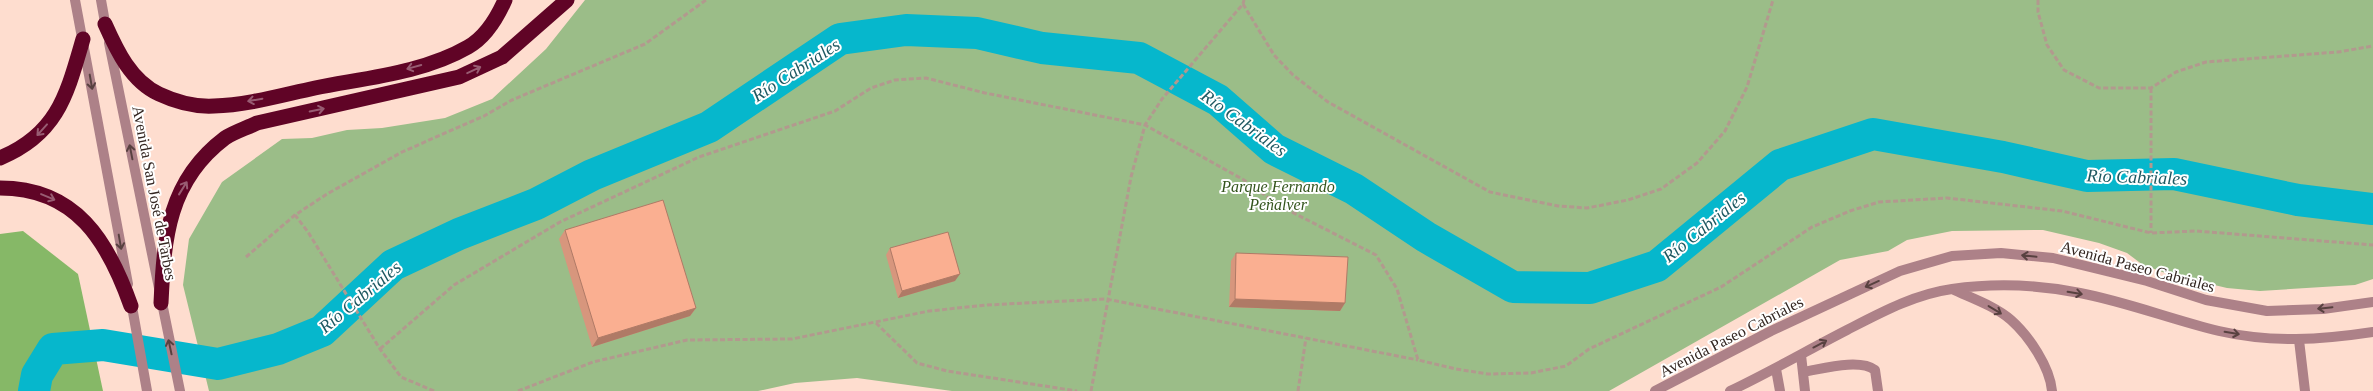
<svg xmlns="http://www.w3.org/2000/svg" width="2373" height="391" font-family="Georgia,serif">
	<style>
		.green { fill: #9bbd88 }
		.forest { fill: #86b867 }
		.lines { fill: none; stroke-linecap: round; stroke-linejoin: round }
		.river { stroke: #06b7cc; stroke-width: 32 }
		.path { stroke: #b2998e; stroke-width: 3; stroke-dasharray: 5 2.5; stroke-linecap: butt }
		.service { stroke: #ad8188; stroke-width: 10 }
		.minor { stroke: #ad8188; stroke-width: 10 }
		.tertiary { stroke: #ad8188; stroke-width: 10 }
		.motorway { stroke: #600426; stroke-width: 15 }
		.wall { fill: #d7967d }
		.shaded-wall { fill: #af7a66 }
		.building { fill: #faaf91; stroke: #af7a66 }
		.oneway { stroke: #985c72 }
		.oneway2 { stroke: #584140 }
		.labels { text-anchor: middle; stroke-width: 4; stroke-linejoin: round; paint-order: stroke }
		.park-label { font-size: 16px; font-style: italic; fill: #34551d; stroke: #fff }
		.street-label { font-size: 16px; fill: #332621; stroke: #fff }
		.water-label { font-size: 18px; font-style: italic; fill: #1e5962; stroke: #fff }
	</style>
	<rect width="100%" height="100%" fill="#feddcf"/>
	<path class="green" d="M 585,0 L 2373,0 L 2373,279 L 2355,285 L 2260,291 L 2227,288 L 2168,274 L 2143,265 L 2127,253 L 2099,243 L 2043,230 L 1952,231 L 1907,240 L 1888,251 L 1840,260 L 1609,391 L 952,391 L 857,378 L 795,383 L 758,391 L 209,391 L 183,285 L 189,239 L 222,182 L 282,139 L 312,138 L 347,130 L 382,128 L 445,118 L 492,99 L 546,49 Z"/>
	<path class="forest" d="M 23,231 L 78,274 L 103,391 L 0,391 L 0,234 Z"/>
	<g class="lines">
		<path class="river" d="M 34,391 L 37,375 L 53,349 L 103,345 L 218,364 L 278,349 L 322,331 L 393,265 L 459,234 L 536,204 L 592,175 L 709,127 L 840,39 L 906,30 L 977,33 L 1042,48 L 1139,58 L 1218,100 L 1274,149 L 1354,189 L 1426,237 L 1513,287 L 1590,288 L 1657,266 L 1780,165 L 1873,134 L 2003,157 L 2087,176 L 2174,174 L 2298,200 L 2373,209"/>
		<path class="path" d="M 2038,0 L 2038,12 L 2047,45 L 2064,70 L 2099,88 L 2151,88 L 2176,72 L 2206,62 L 2338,52 L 2373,46
			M 1243,4 L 1274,55 L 1293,75 L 1328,102 L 1490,192 L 1558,206 L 1587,208 L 1628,200 L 1661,189 L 1697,163 L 1725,131 L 1747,87 L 1773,0
			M 2151,88 L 2151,233
			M 246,257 L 295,215
			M 876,323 L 917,363 L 947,371 L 1077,391
			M 380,349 L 454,285 L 560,222 L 699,157 L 835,111 L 871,88 L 895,80 L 926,78 L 985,93 L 1145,125 L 1244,180 L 1280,206 L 1376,255 L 1397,289 L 1418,360 L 1456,369 L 1488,374 L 1531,373 L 1566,366 L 1589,349 L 1721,287 L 1812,227 L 1850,211 L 1879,202 L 1947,198 L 2062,211 L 2151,233 L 2196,231 L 2373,245
			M 434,391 L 401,377 L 380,349 L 308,232 L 295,215 L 327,194 L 402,152 L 484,116 L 512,100 L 645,44 L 706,0
			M 518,391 L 593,362 L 687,340 L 792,339 L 929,311 L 987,305 L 1106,299 L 1418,360
			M 1091,391 L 1131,177 L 1145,125 L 1162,99 L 1243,4 L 1244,0
			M 1298,391 L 1306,338"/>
		<path class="service" d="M 2299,340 L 2305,391"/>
		<path class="minor" d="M 1952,289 C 1971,298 1995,306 2011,320 C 2029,336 2050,367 2052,391
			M 1801,355 L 1805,391
			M 1776,369 L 1780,391
			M 1803,372 C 1822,369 1859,358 1875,370 L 1878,391
			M 1655,391 L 1771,331 L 1900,271 L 1952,256 L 2001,253 L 2053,258 L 2147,281 L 2206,300 L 2267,311 L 2323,309 L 2373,302
			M 1730,391 C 1770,372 1808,350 1847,330 C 1880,313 1915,294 1952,289 C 1994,283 2040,285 2080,293 C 2127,302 2173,320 2219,331 C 2271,343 2321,340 2373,332"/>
		<path class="tertiary" d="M 75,0 L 128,284
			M 101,0 L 106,28
			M 109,43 L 180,391
			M 131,301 L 147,391"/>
		<path class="motorway" d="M 105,24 C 117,51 131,81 159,94 C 176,102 196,107 214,106 C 248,105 282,95 315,88 C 365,78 423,73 468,47 C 486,37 497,18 505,0
			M 0,158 C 58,134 67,94 83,39
			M 0,188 C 76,188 108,241 131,306
			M 161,303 C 164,238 168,181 225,138 C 234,132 247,128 257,123 L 459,77 L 502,57 L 567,0"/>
	</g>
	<path class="wall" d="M 565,230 L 696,308 L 690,316 L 592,347 L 559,239 Z
		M 890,248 L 955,281 L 898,298 L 886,255 Z
		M 1236,253 L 1345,303 L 1340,311 L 1229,307 L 1231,261 Z"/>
	<path class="shaded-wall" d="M 960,274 L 955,281 L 898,298 L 902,291 Z
		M 1235,299 L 1345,303 L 1340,311 L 1229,307 Z
		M 696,308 L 690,316 L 592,347 L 598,338 Z"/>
	<path class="building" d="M 663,200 L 696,308 L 598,338 L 565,230 Z
		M 948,232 L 960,274 L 902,291 L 890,248 Z
		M 1236,253 L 1348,257 L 1345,303 L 1235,299 Z"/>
	<defs><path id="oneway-shaft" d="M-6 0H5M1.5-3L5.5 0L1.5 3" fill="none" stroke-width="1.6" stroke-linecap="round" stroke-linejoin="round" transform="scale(1.25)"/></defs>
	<g class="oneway">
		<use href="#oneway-shaft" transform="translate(414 67) rotate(165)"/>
		<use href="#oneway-shaft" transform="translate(474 70) rotate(-25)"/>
		<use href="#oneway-shaft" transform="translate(255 100) rotate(170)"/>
		<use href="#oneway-shaft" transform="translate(317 110) rotate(-12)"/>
		<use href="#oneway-shaft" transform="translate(42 130) rotate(132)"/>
		<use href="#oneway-shaft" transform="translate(183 188) rotate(-58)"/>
		<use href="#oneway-shaft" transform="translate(48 197) rotate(23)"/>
	</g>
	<g class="oneway2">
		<use href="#oneway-shaft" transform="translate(91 82) rotate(80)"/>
		<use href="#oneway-shaft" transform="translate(131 152) rotate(-101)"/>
		<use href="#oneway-shaft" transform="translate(120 242) rotate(80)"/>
		<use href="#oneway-shaft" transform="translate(2029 256) rotate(-174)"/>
		<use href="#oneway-shaft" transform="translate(1872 284) rotate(156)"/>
		<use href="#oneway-shaft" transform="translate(2075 293) rotate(9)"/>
		<use href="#oneway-shaft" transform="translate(2325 308) rotate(174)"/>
		<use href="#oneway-shaft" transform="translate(1995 310) rotate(31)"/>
		<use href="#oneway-shaft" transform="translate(2232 333) rotate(9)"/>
		<use href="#oneway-shaft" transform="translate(1820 344) rotate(-28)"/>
		<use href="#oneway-shaft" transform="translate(170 347) rotate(-102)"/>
	</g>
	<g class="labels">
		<g class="park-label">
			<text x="1278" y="192">Parque Fernando<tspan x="1278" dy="18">Peñalver</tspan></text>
		</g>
		<g class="street-label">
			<text transform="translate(155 193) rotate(79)" y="6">Avenida San José de Tarbes</text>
			<text transform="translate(2138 266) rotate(15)" y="6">Avenida Paseo Cabriales</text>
			<text transform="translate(1731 336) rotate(-27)" y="6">Avenida Paseo Cabriales</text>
		</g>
		<g class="water-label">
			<text transform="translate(796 70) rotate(-33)" y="6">Río Cabriales</text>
			<text transform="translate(1244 123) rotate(36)" y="6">Río Cabriales</text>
			<text transform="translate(2137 177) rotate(2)" y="6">Río Cabriales</text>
			<text transform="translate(1704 227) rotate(-39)" y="6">Río Cabriales</text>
			<text transform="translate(360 297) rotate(-40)" y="6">Río Cabriales</text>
		</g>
	</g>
</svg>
